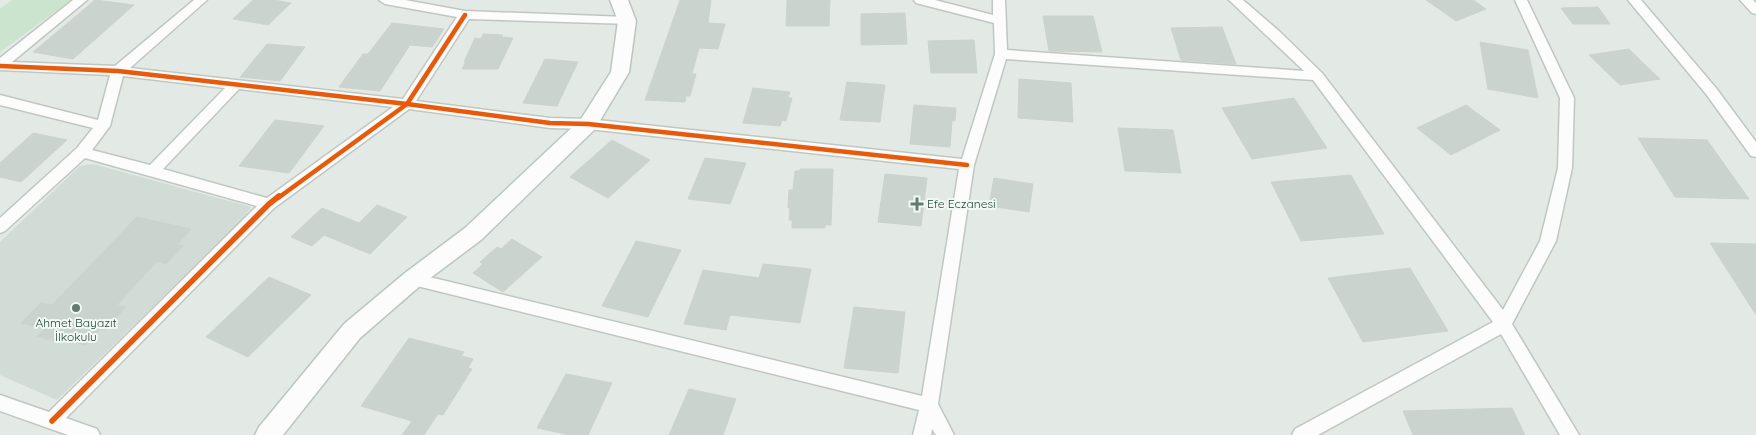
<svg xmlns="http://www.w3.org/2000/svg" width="1756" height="435" font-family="Quicksand,sans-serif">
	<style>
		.built { fill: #d0dcd5 }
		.green { fill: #cae4ce }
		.building { fill: #cbd3cf; stroke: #ccd3cf }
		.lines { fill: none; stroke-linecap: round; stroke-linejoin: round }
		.street-casing { stroke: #c0c7c3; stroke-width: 3 }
		.secondary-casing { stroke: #bcc6c1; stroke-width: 3 }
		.street { fill: #fbfcfb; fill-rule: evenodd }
		.secondary { fill: #fbfcfb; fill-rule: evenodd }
		.cycleway-far1-casing { stroke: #f1f9f4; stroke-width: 7 }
		.cycleway-casing { stroke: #f1f9f4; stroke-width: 9 }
		.cycleway-far1 { stroke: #e8590c; stroke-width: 4.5 }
		.cycleway { stroke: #e8590c; stroke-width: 5.5 }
		.poi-dot { fill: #647b71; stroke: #f1f9f4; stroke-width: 2 }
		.labels { text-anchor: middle; stroke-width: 4; stroke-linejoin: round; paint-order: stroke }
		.poi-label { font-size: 12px; fill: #1f3f32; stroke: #f1f9f4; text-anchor: start }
	</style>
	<rect width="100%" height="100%" fill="#e3eae6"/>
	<path class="built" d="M 93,164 L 251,207 L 243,219 L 57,400 L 0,375 L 0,242 L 80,166 Z"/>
	<path class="green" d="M 12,0 L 71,0 L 0,52 L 0,9 Z"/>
	<path class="building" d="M 95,0 L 134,5 L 73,59 L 33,52 Z
		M 253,0 L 274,0 L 291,3 L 268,25 L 233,19 Z
		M 680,0 L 711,0 L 708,23 L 725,24 L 718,49 L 699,48 L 692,74 L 696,74 L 690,96 L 686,96 L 685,102 L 645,100 Z
		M 787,0 L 830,0 L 829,26 L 786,26 Z
		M 1426,0 L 1473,0 L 1486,9 L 1456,21 Z
		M 1598,7 L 1610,24 L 1573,24 L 1561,8 Z
		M 905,13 L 907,44 L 861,45 L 861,14 Z
		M 1043,16 L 1093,16 L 1102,52 L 1049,51 Z
		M 392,23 L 444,29 L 432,47 L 410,45 L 380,91 L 339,87 L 363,54 L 368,54 Z
		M 1222,27 L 1236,64 L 1181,60 L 1171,28 Z
		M 483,34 L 503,35 L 501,37 L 513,38 L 498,69 L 462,69 L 466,62 L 464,62 L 475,38 L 481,39 Z
		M 974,40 L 977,73 L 931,73 L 928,41 Z
		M 1480,42 L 1528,50 L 1538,98 L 1488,89 Z
		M 267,44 L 305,47 L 280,81 L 240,77 Z
		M 1629,49 L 1643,63 L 1660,79 L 1620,85 L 1589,55 Z
		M 545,59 L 578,62 L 557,106 L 523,103 Z
		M 1019,79 L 1071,83 L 1073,122 L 1018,118 Z
		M 847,82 L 885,85 L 880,122 L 840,120 Z
		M 753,88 L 790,92 L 788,98 L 792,98 L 786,121 L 782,120 L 780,126 L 743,123 Z
		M 1294,98 L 1327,148 L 1252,159 L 1222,108 Z
		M 914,105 L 956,108 L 955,121 L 952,121 L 950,147 L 910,144 Z
		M 1466,105 L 1500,130 L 1451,155 L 1417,128 Z
		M 275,120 L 324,126 L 289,173 L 239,166 Z
		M 1118,128 L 1173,130 L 1181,173 L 1125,171 Z
		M 33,133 L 67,140 L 21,182 L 0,177 L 0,163 Z
		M 1638,138 L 1707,140 L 1749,199 L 1675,197 Z
		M 612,140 L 650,160 L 608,198 L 570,177 Z
		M 705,158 L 746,163 L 730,204 L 688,199 Z
		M 800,169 L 833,169 L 831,225 L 825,225 L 825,228 L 792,228 L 792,220 L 789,220 L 790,208 L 788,208 L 789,190 L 793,190 L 795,171 L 799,171 Z
		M 885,174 L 927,178 L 921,226 L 878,222 Z
		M 1351,175 L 1384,234 L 1301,241 L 1271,182 Z
		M 994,178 L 1033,184 L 1029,212 L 989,206 Z
		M 377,205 L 407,217 L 370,254 L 324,235 L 312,246 L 291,237 L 322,208 L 359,223 Z
		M 137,217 L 191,229 L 177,245 L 183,246 L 166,264 L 157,261 L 117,305 L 126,307 L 105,330 L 101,329 L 86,345 L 62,339 L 59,342 L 37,336 L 45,329 L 21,323 L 41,303 L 52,305 Z
		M 512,239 L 542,257 L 503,292 L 473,273 L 483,264 L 480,262 L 497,247 L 501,249 Z
		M 636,241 L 681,250 L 648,317 L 602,306 Z
		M 1710,243 L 1756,244 L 1756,315 Z
		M 763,264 L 811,269 L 800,323 L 730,315 L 726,330 L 684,324 L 703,270 L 759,278 Z
		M 1410,268 L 1448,331 L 1363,342 L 1328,278 Z
		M 269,277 L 311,295 L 248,357 L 206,337 Z
		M 854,307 L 905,312 L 898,373 L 844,368 Z
		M 409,338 L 464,352 L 461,356 L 473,359 L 468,368 L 472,369 L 443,415 L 438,414 L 424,435 L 402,435 L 412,421 L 361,406 Z
		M 566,374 L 612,383 L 588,435 L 570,435 L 537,428 Z
		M 689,389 L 736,399 L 723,435 L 669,435 Z
		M 1512,408 L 1525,435 L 1413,435 L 1403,411 Z"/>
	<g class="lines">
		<g class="street-casing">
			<path id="street" d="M 73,0 L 87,0 L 12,62 L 115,66 L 194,0 L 207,0 L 130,68 L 403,99 L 457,17 L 385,4 L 379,0 L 405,0 L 465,11 L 627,17 L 633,21 L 631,24 L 469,19 L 416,101 L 550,118 L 588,119 L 962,159 L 995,54 L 994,23 L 916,3 L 914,0 L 935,0 L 993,15 L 993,0 L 1005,0 L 1007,50 L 1304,71 L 1229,0 L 1243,0 L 1279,31 L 1322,73 L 1503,310 L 1540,241 L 1558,168 L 1560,98 L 1515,0 L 1527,0 L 1574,98 L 1572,168 L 1556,241 L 1512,324 L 1579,435 L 1560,435 L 1501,334 L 1318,435 L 1292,435 L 1295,429 L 1493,322 L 1313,80 L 1006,59 L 974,165 L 938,404 L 954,435 L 936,435 L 932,429 L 931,435 L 913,435 L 919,410 L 413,285 L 407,284 L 405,279 L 407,274 L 413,273 L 922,396 L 959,169 L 588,129 L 550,128 L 409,109 L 274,208 L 66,418 L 97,429 L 100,435 L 68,435 L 0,411 L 0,395 L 49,412 L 257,206 L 85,158 L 5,231 L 0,233 L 0,218 L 77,148 L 93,128 L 0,105 L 0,95 L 98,120 L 110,75 L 0,70 L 0,58 ZM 123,76 L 225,88 L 150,165 L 92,150 L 110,126 ZM 239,89 L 393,107 L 267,198 L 163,169 Z
				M 1628,0 L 1641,0 L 1716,88 L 1756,142 L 1756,157 L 1751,156 L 1706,94 Z
				M 1740,0 L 1753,0 L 1756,3 L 1756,14 L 1752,13 Z"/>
		</g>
		<g class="secondary-casing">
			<path id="secondary" d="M 610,0 L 628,0 L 636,21 L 629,72 L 595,129 L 481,240 L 421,285 L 360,338 L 283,435 L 255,435 L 259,427 L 344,324 L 405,273 L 465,228 L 581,119 L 611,72 L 618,21 Z"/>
		</g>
		<use href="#street" class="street"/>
		<use href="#secondary" class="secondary"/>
		<g class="cycleway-far1-casing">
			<path id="cycleway-far1" d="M 0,66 L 118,71 L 407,104 L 550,123 L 588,124 L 967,165
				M 278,198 L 407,104 L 465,15"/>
		</g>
		<g class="cycleway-casing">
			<path id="cycleway" d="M 52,421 L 269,204 L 279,196"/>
		</g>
		<use href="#cycleway-far1" class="cycleway-far1"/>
		<use href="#cycleway" class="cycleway"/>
	</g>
	<g class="poi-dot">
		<path d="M914.5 196.5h5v5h5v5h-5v5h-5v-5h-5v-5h5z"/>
		<circle cx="76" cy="308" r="5"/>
	</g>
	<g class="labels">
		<g class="poi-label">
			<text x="927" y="208">Efe Eczanesi</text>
			<text x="76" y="327" text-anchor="middle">Ahmet Bayazıt<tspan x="76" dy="14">İlkokulu</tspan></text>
		</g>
	</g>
</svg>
